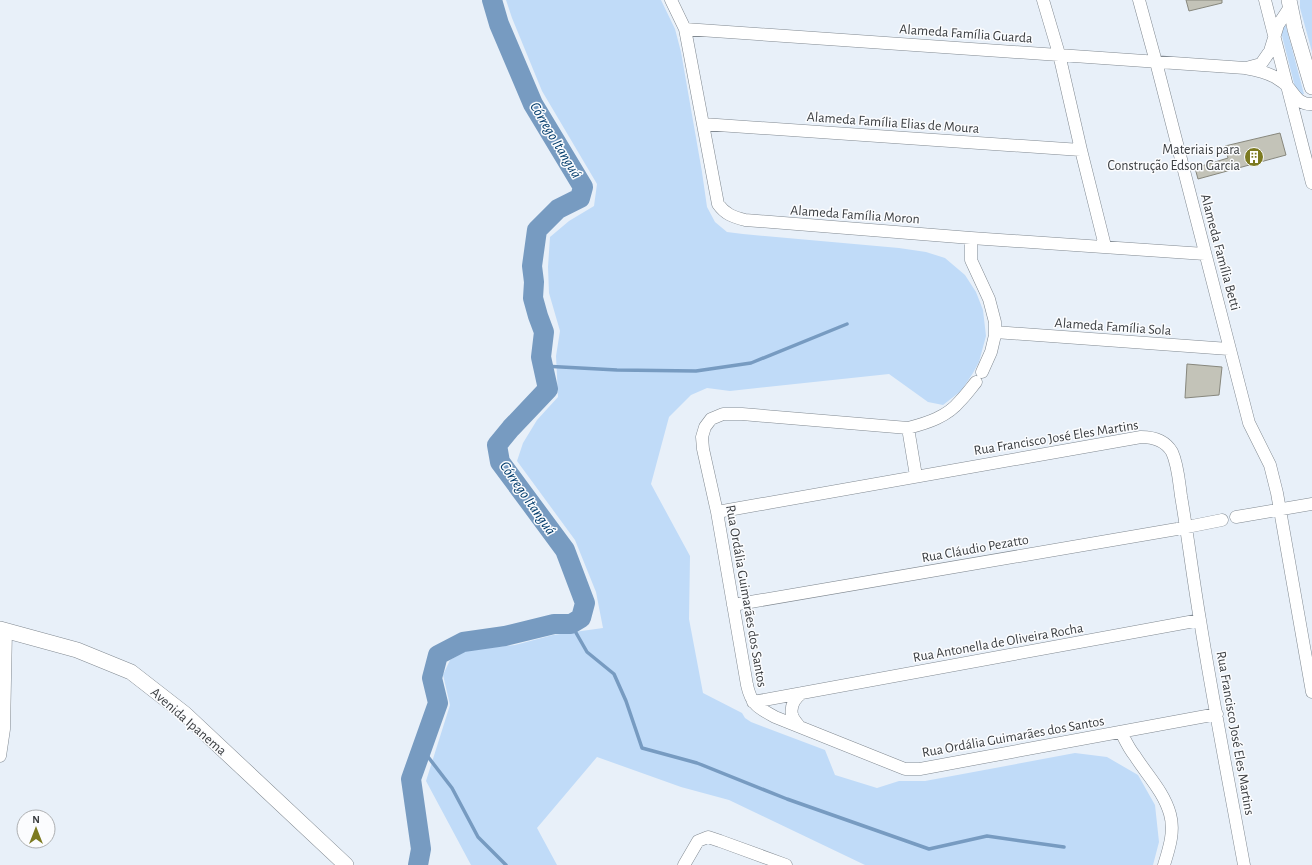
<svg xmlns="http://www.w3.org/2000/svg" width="1312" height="865" font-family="'Alegreya Sans',sans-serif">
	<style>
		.green { fill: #c0dbf8 }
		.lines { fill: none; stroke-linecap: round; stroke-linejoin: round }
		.stream { stroke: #779bc1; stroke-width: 3.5 }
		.river { stroke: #779bc1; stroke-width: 20 }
		.building { fill: #c3c3b8; stroke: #87877d }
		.minor-casing { stroke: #818991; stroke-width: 13 }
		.major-casing { stroke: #818991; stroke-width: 16 }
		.minor { stroke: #fff; stroke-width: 12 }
		.major { stroke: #fff; stroke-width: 15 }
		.labels { text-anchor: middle; stroke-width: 3; stroke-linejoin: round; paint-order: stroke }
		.street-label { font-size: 14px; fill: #3a3d40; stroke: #fbfcfe }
		.poi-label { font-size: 14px; fill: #3a3d40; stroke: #fbfcfe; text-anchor: end }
		.water-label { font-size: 15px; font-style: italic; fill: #023c6c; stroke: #fbfcfe }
	</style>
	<rect width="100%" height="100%" fill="#e8f0f9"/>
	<path class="green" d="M 506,0 L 661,0 L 675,29 L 681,52 L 702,172 L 707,207 L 715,222 L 727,232 L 743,234 L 899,248 L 926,252 L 945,258 L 965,275 L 976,292 L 983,310 L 986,336 L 979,362 L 973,373 L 961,391 L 943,405 L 928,402 L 889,374 L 730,391 L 707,388 L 691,395 L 669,417 L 651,484 L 690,556 L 689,619 L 703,693 L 742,713 L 745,718 L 751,722 L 825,750 L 835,775 L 877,788 L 899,781 L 925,781 L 1075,753 L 1107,757 L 1138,775 L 1155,805 L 1159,842 L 1153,865 L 865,865 L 729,800 L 681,787 L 597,757 L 537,828 L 557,865 L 471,865 L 426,781 L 450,705 L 443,675 L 450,660 L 467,650 L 515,645 L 553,635 L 603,628 L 596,592 L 575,540 L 517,461 L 523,443 L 537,420 L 558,397 L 556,356 L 560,331 L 549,293 L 548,267 L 550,237 L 569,221 L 594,206 L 597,184 L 542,91 L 512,18 Z
		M 1300,0 L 1312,0 L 1312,52 L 1300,8 Z
		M 1285,23 L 1286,26 L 1304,94 L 1297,95 L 1280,28 Z"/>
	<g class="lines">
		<path class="stream" d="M 543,366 L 617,370 L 696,371 L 751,363 L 847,324
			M 571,624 L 587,652 L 614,674 L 626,701 L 642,748 L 697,763 L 787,799 L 929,849 L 987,836 L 1064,847
			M 422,749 L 452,788 L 478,837 L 506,865"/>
		<path class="river" d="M 418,865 L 421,849 L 411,779 L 438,703 L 432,678 L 438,655 L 463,642 L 505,636 L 554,624 L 571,624 L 581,618 L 585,603 L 565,550 L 500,462 L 497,445 L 511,428 L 548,389 L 541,357 L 544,332 L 538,316 L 533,298 L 534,282 L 532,266 L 537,230 L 558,209 L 580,198 L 583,187 L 533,104 L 499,24 L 492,0"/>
	</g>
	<path class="building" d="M 1186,0 L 1222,0 L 1222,3 L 1189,11 Z
		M 1280,133 L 1286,155 L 1198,179 L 1195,168 L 1228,158 L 1225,146 Z
		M 1187,364 L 1222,367 L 1219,395 L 1185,398 Z"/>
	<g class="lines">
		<g class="minor-casing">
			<path id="minor" d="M 671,0 L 685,29 L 718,204 C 725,214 733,217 745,220 L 971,238 L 1205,254
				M 1043,0 L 1059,54 L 1081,150 L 1105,246
				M 1139,0 L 1156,62 L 1249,423 L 1270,465 L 1277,493 L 1312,692
				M 1265,0 L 1312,183
				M 685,29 L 1245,68 C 1256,70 1266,72 1275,77 C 1279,80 1285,83 1288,87 C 1295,95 1299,105 1312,104
				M 1246,68 L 1261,64 L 1270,51 L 1278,25 L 1290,7
				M 703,124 L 1081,150
				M 971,238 L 971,260 L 989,299 L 995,322 L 995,335 L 991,352 L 982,372
				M 995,332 L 1229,349
				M 976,382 C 971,388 966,395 960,401 C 947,417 927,423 908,428 L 742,414 L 723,414 L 711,419 L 705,427 L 702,437 L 703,449 L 717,512 L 747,685 C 751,704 758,708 775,717 L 905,769 L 920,769 L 1217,714
				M 908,428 L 916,476
				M 717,512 L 1141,437 C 1153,437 1165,440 1172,452 C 1178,465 1179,482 1181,496 C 1188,537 1193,579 1200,620 C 1213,702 1229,783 1244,865
				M 1236,517 L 1312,504
				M 733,605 L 1177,529 L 1222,520
				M 753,702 L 1200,620
				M 799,726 C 797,723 793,719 792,715 C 790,706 795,698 802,693
				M 1121,732 C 1125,740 1129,749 1135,756 C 1147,775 1164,792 1170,814 C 1175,831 1169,849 1164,865
				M 0,756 L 4,729 L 6,630
				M 684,865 L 698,841 L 708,837 L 720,841 L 786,865"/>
		</g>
		<g class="major-casing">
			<path id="major" d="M 1289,0 L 1295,29 L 1312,87
				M 0,629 L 77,650 L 131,672 L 185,714 L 346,865"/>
		</g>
		<use href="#minor" class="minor"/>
		<use href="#major" class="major"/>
	</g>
	<defs>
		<g id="building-disc" transform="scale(1)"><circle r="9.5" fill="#7c7a20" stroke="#fbfcfe"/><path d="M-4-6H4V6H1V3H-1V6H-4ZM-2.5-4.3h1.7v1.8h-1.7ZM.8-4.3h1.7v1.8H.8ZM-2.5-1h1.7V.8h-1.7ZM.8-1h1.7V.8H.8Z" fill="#fff"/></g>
	</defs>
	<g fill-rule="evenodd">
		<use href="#building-disc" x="1254" y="157"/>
	</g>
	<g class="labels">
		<g class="street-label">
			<text transform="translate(966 33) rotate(4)" y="5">Alameda Família Guarda</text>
			<text transform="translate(893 122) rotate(4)" y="5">Alameda Família Elias de Moura</text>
			<text transform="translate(855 214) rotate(4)" y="5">Alameda Família Moron</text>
			<text transform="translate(1221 252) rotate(75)" y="5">Alameda Família Betti</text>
			<text transform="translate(1113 326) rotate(4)" y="5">Alameda Família Sola</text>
			<text transform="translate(1056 437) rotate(-9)" y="5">Rua Francisco José Eles Martins</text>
			<text transform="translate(975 548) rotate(-10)" y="5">Rua Cláudio Pezatto</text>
			<text transform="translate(747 596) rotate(80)" y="5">Rua Ordália Guimarães dos Santos</text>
			<text transform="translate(998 642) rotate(-10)" y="5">Rua Antonella de Oliveira Rocha</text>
			<text transform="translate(189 721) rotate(41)" y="5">Avenida Ipanema</text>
			<text transform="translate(1236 733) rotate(80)" y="5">Rua Francisco José Eles Martins</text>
			<text transform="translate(1013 736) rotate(-10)" y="5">Rua Ordália Guimarães dos Santos</text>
		</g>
		<g class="poi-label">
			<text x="1240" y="154">Materiais para<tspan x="1240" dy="16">Construção Edson Garcia</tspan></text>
		</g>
		<g class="water-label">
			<text transform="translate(556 140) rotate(59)" y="5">Córrego Itanguá</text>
			<text transform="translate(528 498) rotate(55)" y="5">Córrego Itanguá</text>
		</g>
	</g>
	<g transform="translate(36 829)"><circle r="19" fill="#fbfcfe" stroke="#aeb0b2"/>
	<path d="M0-3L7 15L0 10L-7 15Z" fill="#7c7a20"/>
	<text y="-6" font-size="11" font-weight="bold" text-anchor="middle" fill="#3a3d40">N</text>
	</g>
</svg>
